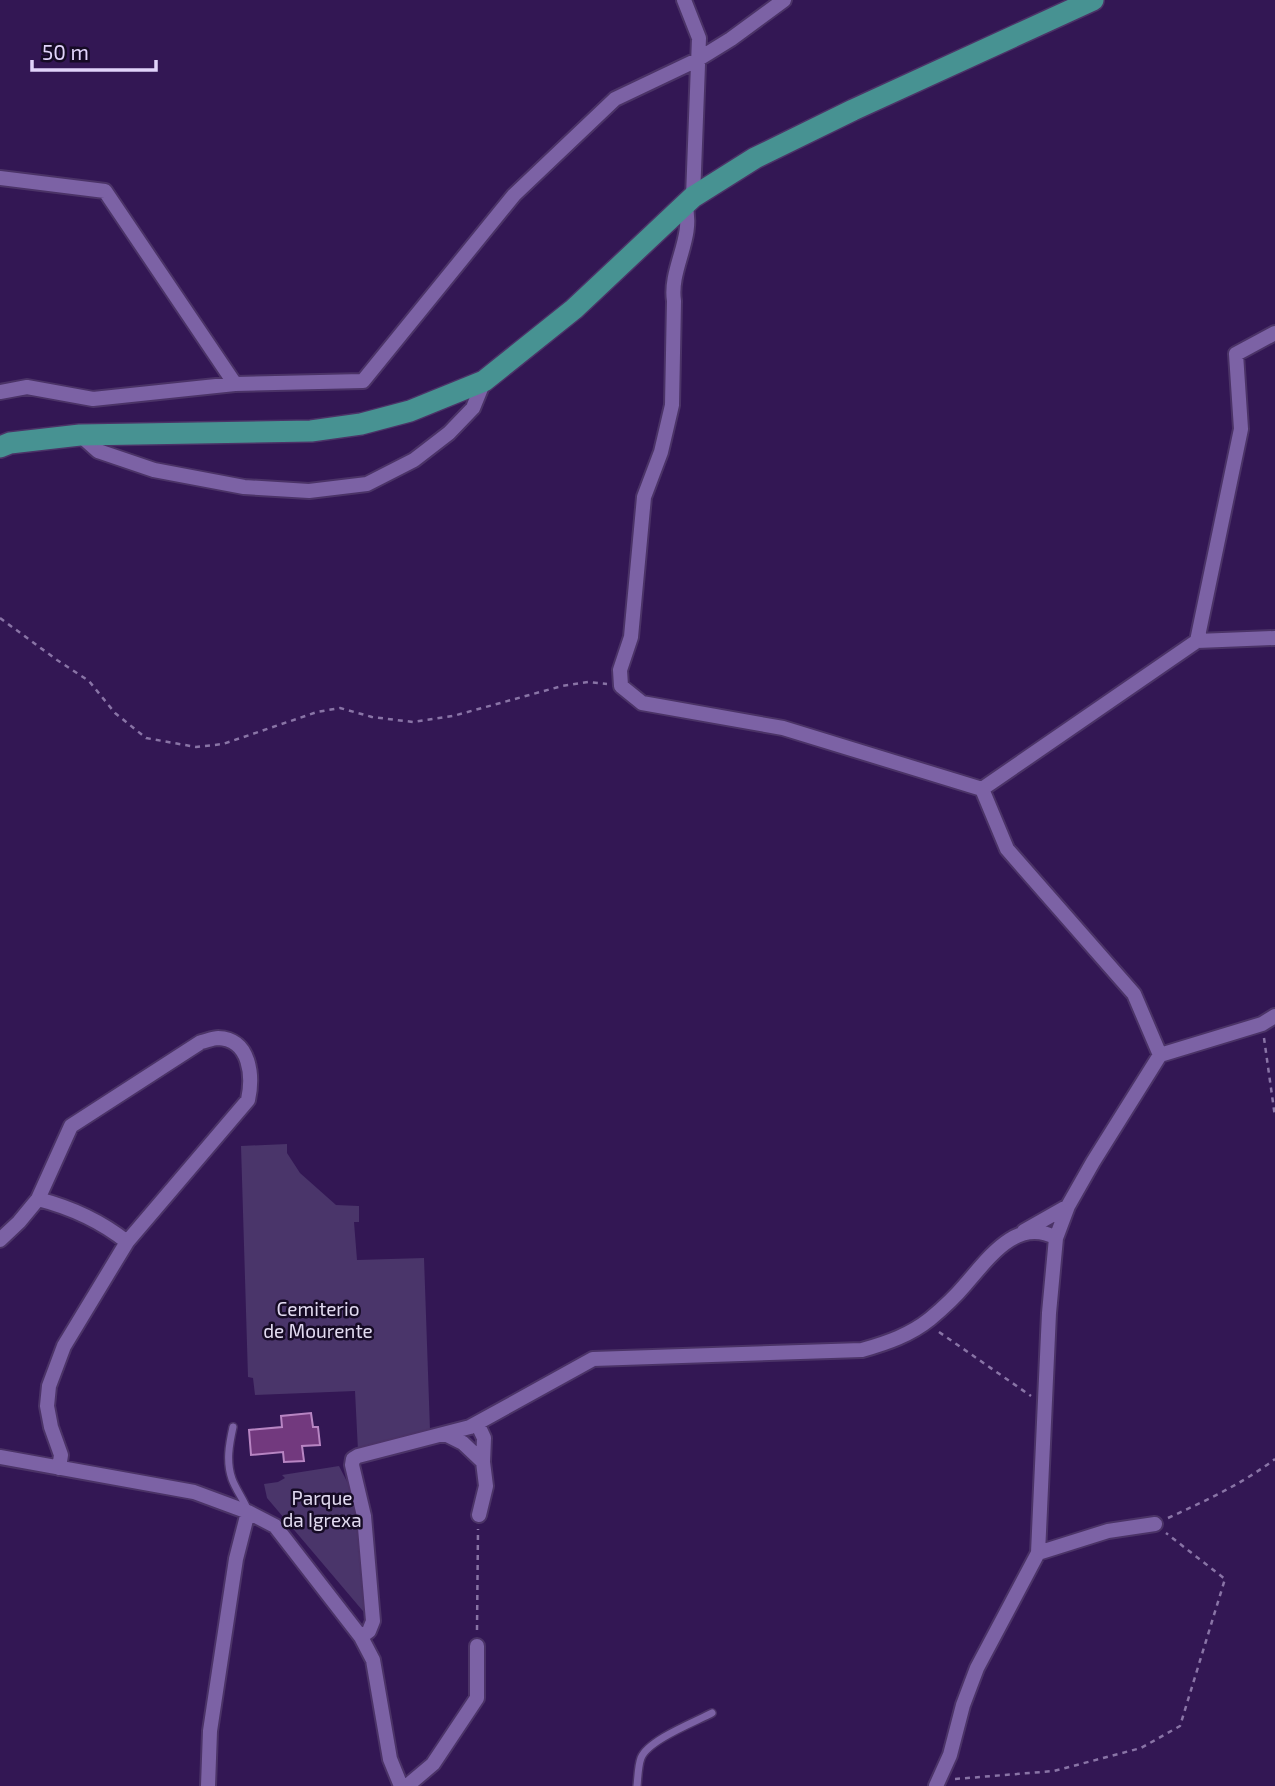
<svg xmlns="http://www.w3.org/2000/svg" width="1275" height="1786" font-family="'Exo 2',sans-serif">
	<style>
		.green { fill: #4a356a }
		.building { fill: #72397e; stroke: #b885c3; stroke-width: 2 }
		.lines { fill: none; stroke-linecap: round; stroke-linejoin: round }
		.service-casing { stroke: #4b3367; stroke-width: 10 }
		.minor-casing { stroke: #4b3367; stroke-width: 18 }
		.trunk-casing { stroke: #4b3367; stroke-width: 24 }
		.path { stroke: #8974a6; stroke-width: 2.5; stroke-dasharray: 5 5; stroke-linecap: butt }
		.service { stroke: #7c62a5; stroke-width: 7 }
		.minor { stroke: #7c62a5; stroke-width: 14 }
		.trunk { stroke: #479292; stroke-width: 21 }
		.labels { text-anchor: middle; stroke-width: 5; stroke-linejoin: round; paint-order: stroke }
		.park-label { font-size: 19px; fill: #e2dbf1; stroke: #160b25 }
	</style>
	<rect width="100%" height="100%" fill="#331754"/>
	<path class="green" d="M 287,1144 L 287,1153 L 300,1173 L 336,1205 L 359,1206 L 359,1222 L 354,1222 L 357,1260 L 424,1258 L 430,1430 L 358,1451 L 355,1391 L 255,1395 L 253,1378 L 248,1377 L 241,1146 Z
		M 339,1466 L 355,1497 L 368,1617 L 267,1498 L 264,1484 L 278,1482 L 285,1478 L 282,1475 Z"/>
	<path class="building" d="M 311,1413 L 313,1427 L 318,1427 L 320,1445 L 302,1446 L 304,1461 L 284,1462 L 283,1452 L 251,1455 L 249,1430 L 282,1427 L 281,1416 Z"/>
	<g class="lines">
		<g class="service-casing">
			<path id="service" d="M 233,1427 C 229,1445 226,1462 232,1479 C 236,1490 244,1500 248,1511
				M 637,1786 C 638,1777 638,1766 641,1758 C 648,1740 695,1722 712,1713"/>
		</g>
		<g class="minor-casing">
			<path id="minor" d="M 684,0 L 699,38 L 693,197
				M 0,178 L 105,191 L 235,384
				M 685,205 C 695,237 669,269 674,301 L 672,405 L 661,452 L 644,497 L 631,637 L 620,670 L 621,686 L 642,703 L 783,728 L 982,789 L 1007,849 L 1134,994 L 1160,1055 L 1093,1162 L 1068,1206 L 1056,1238 L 1049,1313 L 1038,1553 L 977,1668 L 963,1705 L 950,1755 L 936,1786
				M 0,392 L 27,387 L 93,399 L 235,384 L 363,381 L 514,195 L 615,99 L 697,60 L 731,39 L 784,0
				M 80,435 L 98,451 L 154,470 L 244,487 L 309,491 L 367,484 L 414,460 L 449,433 L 473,408 L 484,381
				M 1197,641 L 1275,638
				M 982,789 L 1197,641 L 1241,429 L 1236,354 L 1275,333
				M 1160,1055 L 1262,1024 L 1275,1016
				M 38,1199 C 69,1207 102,1222 127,1242
				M 1024,1231 L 1068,1206
				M 0,1240 L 19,1222 L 38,1199 L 71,1126 L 201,1042 C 206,1041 213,1038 218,1038 C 251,1039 253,1077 248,1100 L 127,1242 L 64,1346 L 49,1386 L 47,1406 L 51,1427 L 61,1455 L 59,1468
				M 477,1423 L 484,1438 L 483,1462
				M 445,1434 L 463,1443 L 483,1462 L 486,1486 L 479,1515
				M 0,1457 L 194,1492 L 248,1512 L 275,1526 L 361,1637 L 373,1660 L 390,1759 L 401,1786
				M 1038,1553 L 1108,1531 L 1155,1524
				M 361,1637 L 369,1631 L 373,1621 L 364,1516 L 352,1465 L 353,1459 L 358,1456 L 470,1427 L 593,1359 L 862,1350 C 887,1343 910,1335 930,1319 C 942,1309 955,1297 965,1285 C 988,1259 1017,1216 1056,1238
				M 208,1786 L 210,1731 L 236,1559 L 248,1512
				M 407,1786 L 433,1764 L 477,1698 L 477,1646"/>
		</g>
		<g class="trunk-casing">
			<path id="trunk" d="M 0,447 L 10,443 L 80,435 L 311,431 L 361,424 L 410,411 L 484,381 L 574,309 L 693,197 L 755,158 L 853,110 L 1093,0"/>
		</g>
		<path class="path" d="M 0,618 L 57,660 L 89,681 L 115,713 L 146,738 L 196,747 L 223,744 L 317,712 L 340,708 L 372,717 L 413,722 L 453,716 L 562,686 L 588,682 L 607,684
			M 1264,1038 L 1275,1117
			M 939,1332 L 1031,1396
			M 1168,1518 C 1205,1501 1242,1484 1275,1459
			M 477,1630 L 478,1529
			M 955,1779 L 1054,1771 L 1141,1748 L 1180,1726 L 1225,1579 L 1166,1533"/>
		<use href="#service" class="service"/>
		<use href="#minor" class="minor"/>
		<use href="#trunk" class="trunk"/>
	</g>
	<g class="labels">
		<g class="park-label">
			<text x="318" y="1316">Cemiterio<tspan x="318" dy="22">de Mourente</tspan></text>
			<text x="322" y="1505">Parque<tspan x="322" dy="22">da Igrexa</tspan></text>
		</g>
	</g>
	<path d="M32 60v10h124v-10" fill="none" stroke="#e1d4fa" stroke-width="3.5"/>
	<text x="42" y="60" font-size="21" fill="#e1d4fa" stroke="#160b25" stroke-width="5" paint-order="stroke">50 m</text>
</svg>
